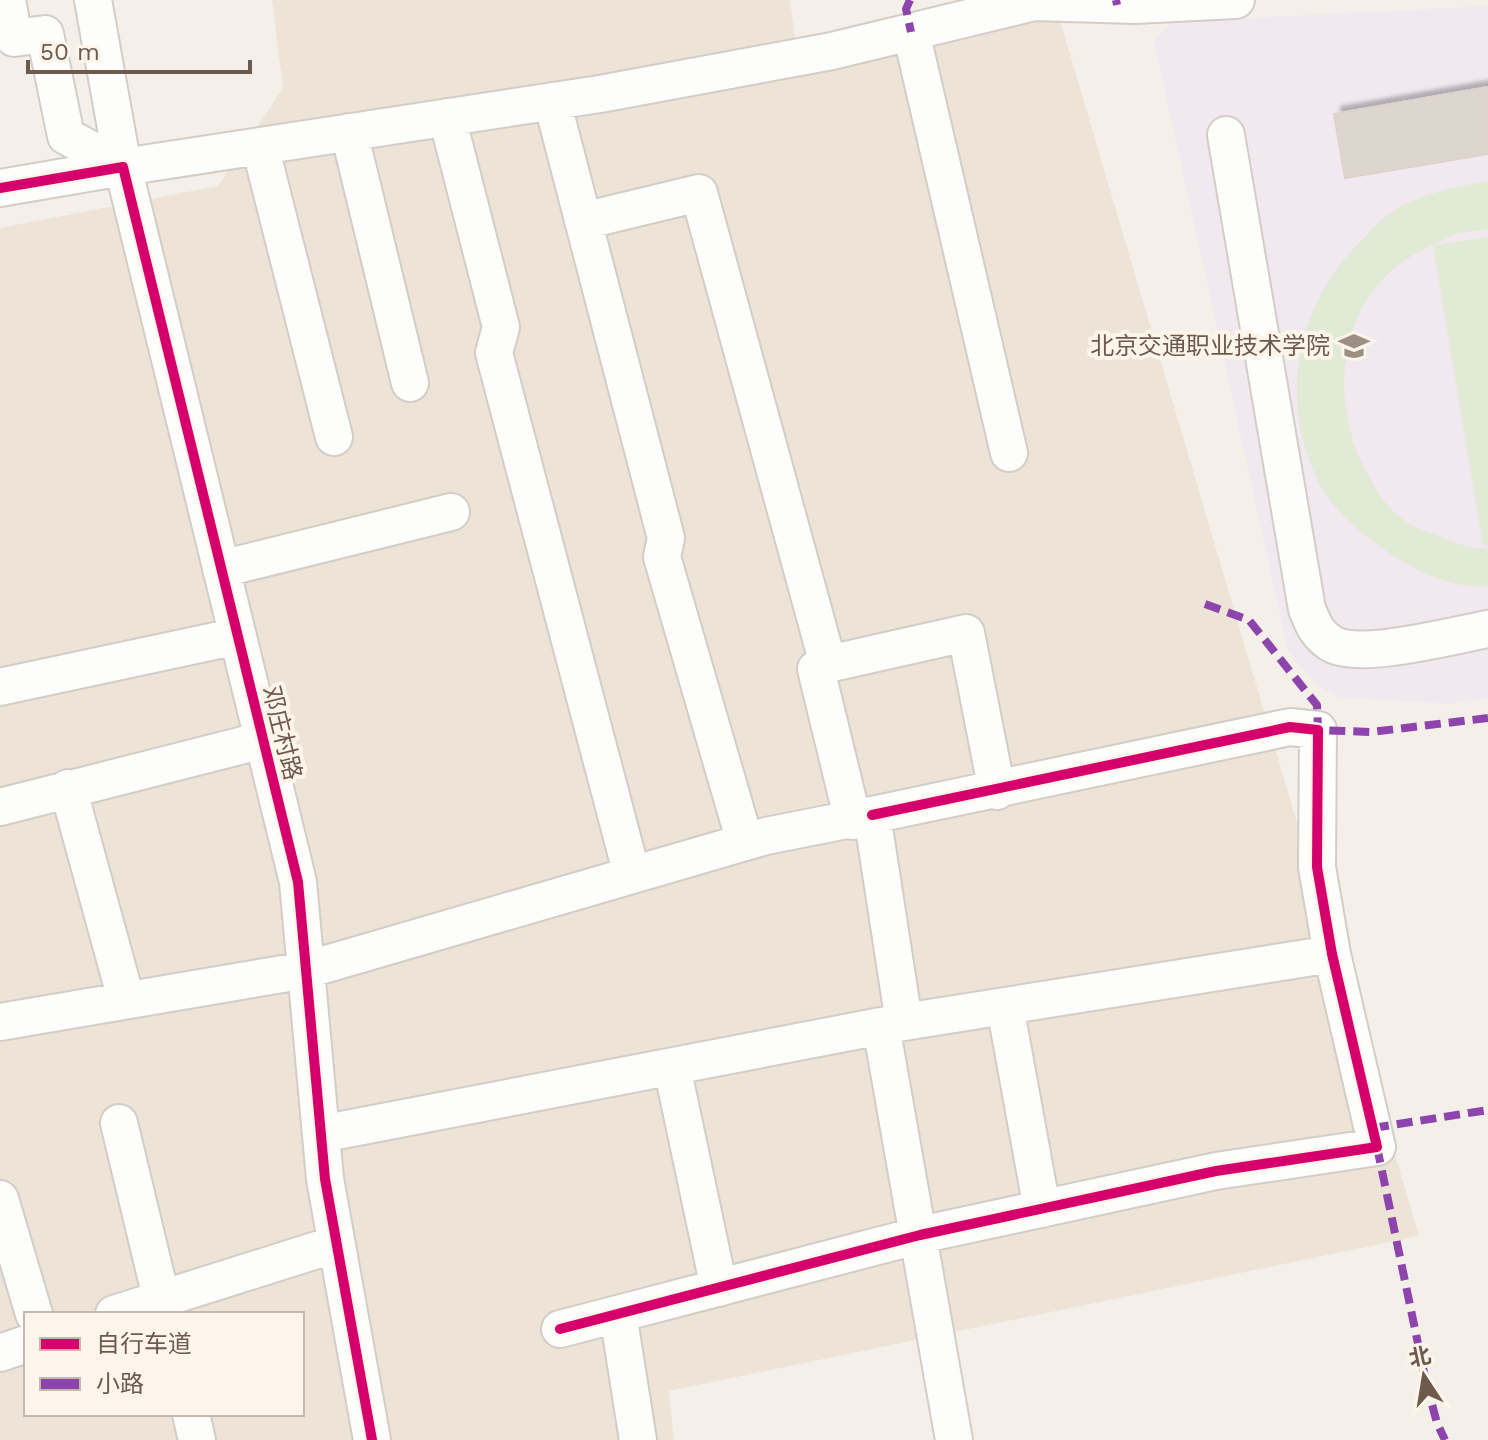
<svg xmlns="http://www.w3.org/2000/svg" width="1488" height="1440" font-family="'Work Sans','Noto Sans SC',sans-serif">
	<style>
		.residential { fill: #ede3d7; fill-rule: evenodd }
		.education { fill: #f1e8f0 }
		.green { fill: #e1ead5 }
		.building { fill: #ddd6cf; stroke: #dcd4cc; stroke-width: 2; filter: url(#shadow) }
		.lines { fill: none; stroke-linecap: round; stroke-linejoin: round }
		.minor-casing { stroke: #d3cdc7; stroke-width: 40 }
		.minor { stroke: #fdfdfc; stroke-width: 36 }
		.quiet { stroke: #8e44ad; stroke-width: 8; stroke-dasharray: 16 8; stroke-linecap: butt }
		.cycleway-casing { stroke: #fdf5e9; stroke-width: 15 }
		.cycleway { stroke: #d6006c; stroke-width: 10 }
		.labels { text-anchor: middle; stroke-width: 8; stroke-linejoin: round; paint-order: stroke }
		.poi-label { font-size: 24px; fill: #6e594d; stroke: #fdf5e9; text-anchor: end }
		.street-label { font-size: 24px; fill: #6e594d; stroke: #fdf5e9 }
	</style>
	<defs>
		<filter id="shadow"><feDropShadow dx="7" dy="-7" stdDeviation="2" flood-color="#0004"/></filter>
	</defs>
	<rect width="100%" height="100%" fill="#f4f0e9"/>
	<path class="residential" d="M 272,0 L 790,0 L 800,75 L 1059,17 L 1419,1236 L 669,1391 L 674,1440 L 0,1440 L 0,228 L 218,186 L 283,88 ZM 26,1314 L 302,1314 L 302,1414 L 26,1414 Z"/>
	<path class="education" d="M 1488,6 L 1488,698 L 1448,704 L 1338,697 L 1317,685 L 1288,651 L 1154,41 L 1172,22 Z"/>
	<path class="green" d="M 1488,181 L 1488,229 L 1456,234 L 1433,245 L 1488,237 L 1488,545 L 1483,546 L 1433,245 C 1339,283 1323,396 1369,477 C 1378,494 1390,512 1408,523 C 1416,528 1426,531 1436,535 C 1452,542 1470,549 1488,549 L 1488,586 C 1455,589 1419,573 1392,555 C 1364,536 1335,513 1319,483 C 1277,399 1296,302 1364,238 C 1372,230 1380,219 1390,213 C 1418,194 1455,187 1488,181 Z"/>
	<path class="building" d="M 1488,87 L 1488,154 L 1345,178 L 1334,114 Z"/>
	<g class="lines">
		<g class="minor-casing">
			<path id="minor" d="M 7,0 L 14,38 L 45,34 L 66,136 L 123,167 L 600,94 L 832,51 L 1034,2 L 1135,5 L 1236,0
				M 93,0 L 123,167
				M 911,32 L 1009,453
				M 552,101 L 666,538 L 662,557 L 745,842
				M 447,117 L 501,327 L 494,353 L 632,875
				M 349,132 L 410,383
				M 1226,135 L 1307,609 C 1313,624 1317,635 1332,644 C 1361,660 1454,635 1488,629
				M 260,146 L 334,437
				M 0,188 L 123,167 L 298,882 L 325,1179 L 372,1440
				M 583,221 L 699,193 L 828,664 L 816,669 L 853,821
				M 221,569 L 451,512
				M 828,664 L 966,633 L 997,791
				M 0,687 L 238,636
				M 68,788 L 126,999
				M 0,807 L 263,740
				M 1005,1006 L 1042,1209
				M 0,1022 L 306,970 L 766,836 L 872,815 L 904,1022 L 881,1026 L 954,1440
				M 904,1022 L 1332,954
				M 672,1067 L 719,1288
				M 119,1123 L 165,1314
				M 321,1134 L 881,1026
				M 0,1199 L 34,1314
				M 114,1314 L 336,1244
				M 618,1314 L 638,1440
				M 560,1329 L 920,1235 L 1216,1171 L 1377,1147 L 1332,954 L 1317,867 L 1318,730 L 1290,727 L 872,815
				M 0,1353 L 26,1344
				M 191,1414 L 197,1440"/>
		</g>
		<use href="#minor" class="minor"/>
		<path class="quiet" d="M 910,0 L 906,9 L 911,32
			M 1116,0 L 1117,5
			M 1205,604 L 1249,620 L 1317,705 L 1318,730 L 1371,732 L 1488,718
			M 1373,1128 L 1488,1110
			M 1377,1147 L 1426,1382 L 1437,1423 L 1445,1440"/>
		<g class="cycleway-casing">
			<path id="cycleway" d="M 0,188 L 123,167 L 298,882 L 325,1179 L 372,1440
				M 560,1329 L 920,1235 L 1216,1171 L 1377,1147 L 1332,954 L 1317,867 L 1318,730 L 1290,727 L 872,815"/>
		</g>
		<use href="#cycleway" class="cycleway"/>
	</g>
	<defs>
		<g id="university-bare" transform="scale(2.4)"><path d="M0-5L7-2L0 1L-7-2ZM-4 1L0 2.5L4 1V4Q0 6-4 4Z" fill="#9d8e84" stroke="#fdf5e9" stroke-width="2.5" paint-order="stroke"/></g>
	</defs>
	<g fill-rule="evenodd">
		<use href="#university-bare" x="1354" y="346"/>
	</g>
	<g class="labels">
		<g class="poi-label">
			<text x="1330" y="354">北京交通职业技术学院</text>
		</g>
		<g class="street-label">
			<text transform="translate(282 733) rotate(76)" y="8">邓庄村路</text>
		</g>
	</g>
	<rect x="24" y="1312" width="280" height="104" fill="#fdf5e9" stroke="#c4b7ab" stroke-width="2"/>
	<rect x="40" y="1338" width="40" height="12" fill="#d6006c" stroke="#c4b7ab" stroke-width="2"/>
	<text x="96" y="1352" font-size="24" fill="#6e594d">自行车道</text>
	<rect x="40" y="1378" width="40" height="12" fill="#8e44ad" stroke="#c4b7ab" stroke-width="2"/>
	<text x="96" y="1392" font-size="24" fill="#6e594d">小路</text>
	<g transform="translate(1424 1376) rotate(348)" stroke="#fdf5e9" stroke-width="6" paint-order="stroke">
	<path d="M0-6L14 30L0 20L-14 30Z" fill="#6e594d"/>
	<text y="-12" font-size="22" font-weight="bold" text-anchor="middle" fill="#6e594d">北</text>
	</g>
	<path d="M28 60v12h222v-12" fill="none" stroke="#6e594d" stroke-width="4"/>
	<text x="40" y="60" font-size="24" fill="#6e594d" stroke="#fdf5e9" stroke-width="6" paint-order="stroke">50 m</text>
</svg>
